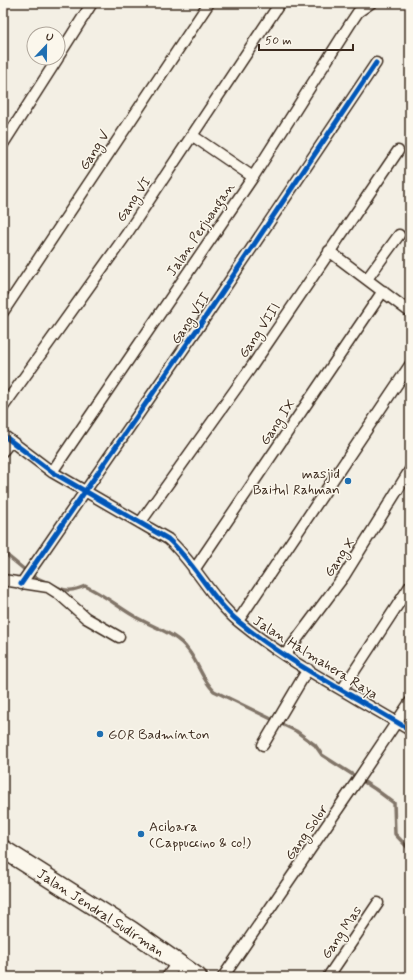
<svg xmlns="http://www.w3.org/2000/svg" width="413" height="980" font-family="Mynerve,sans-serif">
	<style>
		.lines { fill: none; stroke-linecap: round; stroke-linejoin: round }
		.stream { stroke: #817468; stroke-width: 3.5 }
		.minor-casing { stroke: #3b2a1e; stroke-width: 13 }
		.trunk-casing { stroke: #3b2a1e; stroke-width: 20 }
		.minor { stroke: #fbf7ec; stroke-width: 10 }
		.trunk { stroke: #fbf7ec; stroke-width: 17 }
		.cycleway-casing { stroke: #fbf7ec; stroke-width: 8 }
		.cycleway { stroke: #0057b8; stroke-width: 5 }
		.poi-dot { fill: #1f6fb2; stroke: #fbf7ec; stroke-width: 1.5 }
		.labels { text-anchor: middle; stroke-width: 3; stroke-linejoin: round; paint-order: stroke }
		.street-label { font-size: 14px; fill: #3b2a1e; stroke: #fbf7ec }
		.poi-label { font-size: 14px; fill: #3b2a1e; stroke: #fbf7ec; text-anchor: start }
	</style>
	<rect width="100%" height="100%" fill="#f3efe4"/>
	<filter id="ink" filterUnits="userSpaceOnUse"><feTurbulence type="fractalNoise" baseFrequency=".025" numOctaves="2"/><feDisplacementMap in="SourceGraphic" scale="8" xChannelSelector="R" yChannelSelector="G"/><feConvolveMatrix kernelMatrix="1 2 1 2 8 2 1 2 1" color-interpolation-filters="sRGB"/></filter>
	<g filter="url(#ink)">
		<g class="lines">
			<path class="stream" d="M 3,552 L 31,575 L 48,583
				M 55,586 C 66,592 73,591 85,586 C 103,594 117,606 134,616 C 152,627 176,633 188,650 C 199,664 201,678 214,691 L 296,731 L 315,745 L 322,755 L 375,789 L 394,803 L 395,834 L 410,850"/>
			<g class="minor-casing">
				<path id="minor" d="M 58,57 L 92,3
					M 193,136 L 253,177
					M 3,144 L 58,58
					M 329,251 L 410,312
					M 367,279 L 399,235
					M 3,312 L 209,3
					M 3,407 L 126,235 L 280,3
					M 3,435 L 52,472 L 168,539 C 195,563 211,599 239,622 C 291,665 353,695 410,730
					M 3,451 L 11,441
					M 52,472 L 253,177 L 352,21 L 358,12 L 371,3
					M 140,523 L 250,369 L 398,151
					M 194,570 L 383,291
					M 3,580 L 48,587 L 59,594 L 86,618 L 119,637
					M 21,584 L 198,328 L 376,63
					M 238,621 L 410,365
					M 285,655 L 344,576 L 410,470
					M 342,690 L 410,586
					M 263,745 L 308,669
					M 167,977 L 177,963
					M 223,977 L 355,784 L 410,702
					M 328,977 L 378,903"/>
			</g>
			<g class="trunk-casing">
				<path id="trunk" d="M 3,849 L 131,930 L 198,977"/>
			</g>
			<use href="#minor" class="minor"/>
			<use href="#trunk" class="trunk"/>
			<g class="cycleway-casing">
				<path id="cycleway" d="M 3,435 L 52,472 L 168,539 C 195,563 211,599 239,622 C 291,665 353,695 410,730
					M 21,584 L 198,328 L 376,63"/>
			</g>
			<use href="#cycleway" class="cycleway"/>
		</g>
	</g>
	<g class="poi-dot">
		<circle cx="348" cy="481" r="4"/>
		<circle cx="100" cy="734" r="4"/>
		<circle cx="141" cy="834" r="4"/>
	</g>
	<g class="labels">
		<g class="street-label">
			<text transform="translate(94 150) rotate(-57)" y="5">Gang V</text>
			<text transform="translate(133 199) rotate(-56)" y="5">Gang VI</text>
			<text transform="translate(200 229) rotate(-56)" y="5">Jalan Perjuangan</text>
			<text transform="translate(190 318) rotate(-56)" y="5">Gang VII</text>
			<text transform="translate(259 330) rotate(-56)" y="5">Gang VIII</text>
			<text transform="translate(277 422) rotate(-56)" y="5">Gang IX</text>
			<text transform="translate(339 557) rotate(-56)" y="5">Gang X</text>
			<text transform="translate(316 657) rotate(32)" y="5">Jalan Halmahera Raya</text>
			<text transform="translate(306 832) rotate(-55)" y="5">Gang Solor</text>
			<text transform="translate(101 912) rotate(33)" y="5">Jalan Jendral Sudirman</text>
			<text transform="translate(341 932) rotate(-56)" y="5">Gang Mas</text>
		</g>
		<g class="poi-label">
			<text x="340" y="478" text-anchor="end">masjid<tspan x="340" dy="16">Baitul Rahman</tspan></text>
			<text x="108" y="739">GOR Badminton</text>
			<text x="149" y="831">Acibara<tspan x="149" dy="16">(Cappuccino &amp; co!)</tspan></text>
		</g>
	</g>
	<rect width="413" height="980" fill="none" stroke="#fbf7ec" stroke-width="16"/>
	<rect x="8" y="8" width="397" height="964" fill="none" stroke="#3b2a1e" stroke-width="1.5" filter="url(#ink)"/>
	<g transform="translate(46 46) rotate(22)"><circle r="19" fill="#fbf7ec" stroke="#aea59a"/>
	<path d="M0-3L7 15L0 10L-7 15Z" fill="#1f6fb2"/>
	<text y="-6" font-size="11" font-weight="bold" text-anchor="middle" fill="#3b2a1e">U</text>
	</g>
	<path d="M259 44v6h94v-6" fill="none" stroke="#3b2a1e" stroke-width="2"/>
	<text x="265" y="44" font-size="12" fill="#3b2a1e" stroke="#fbf7ec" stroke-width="3" paint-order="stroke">50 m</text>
</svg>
